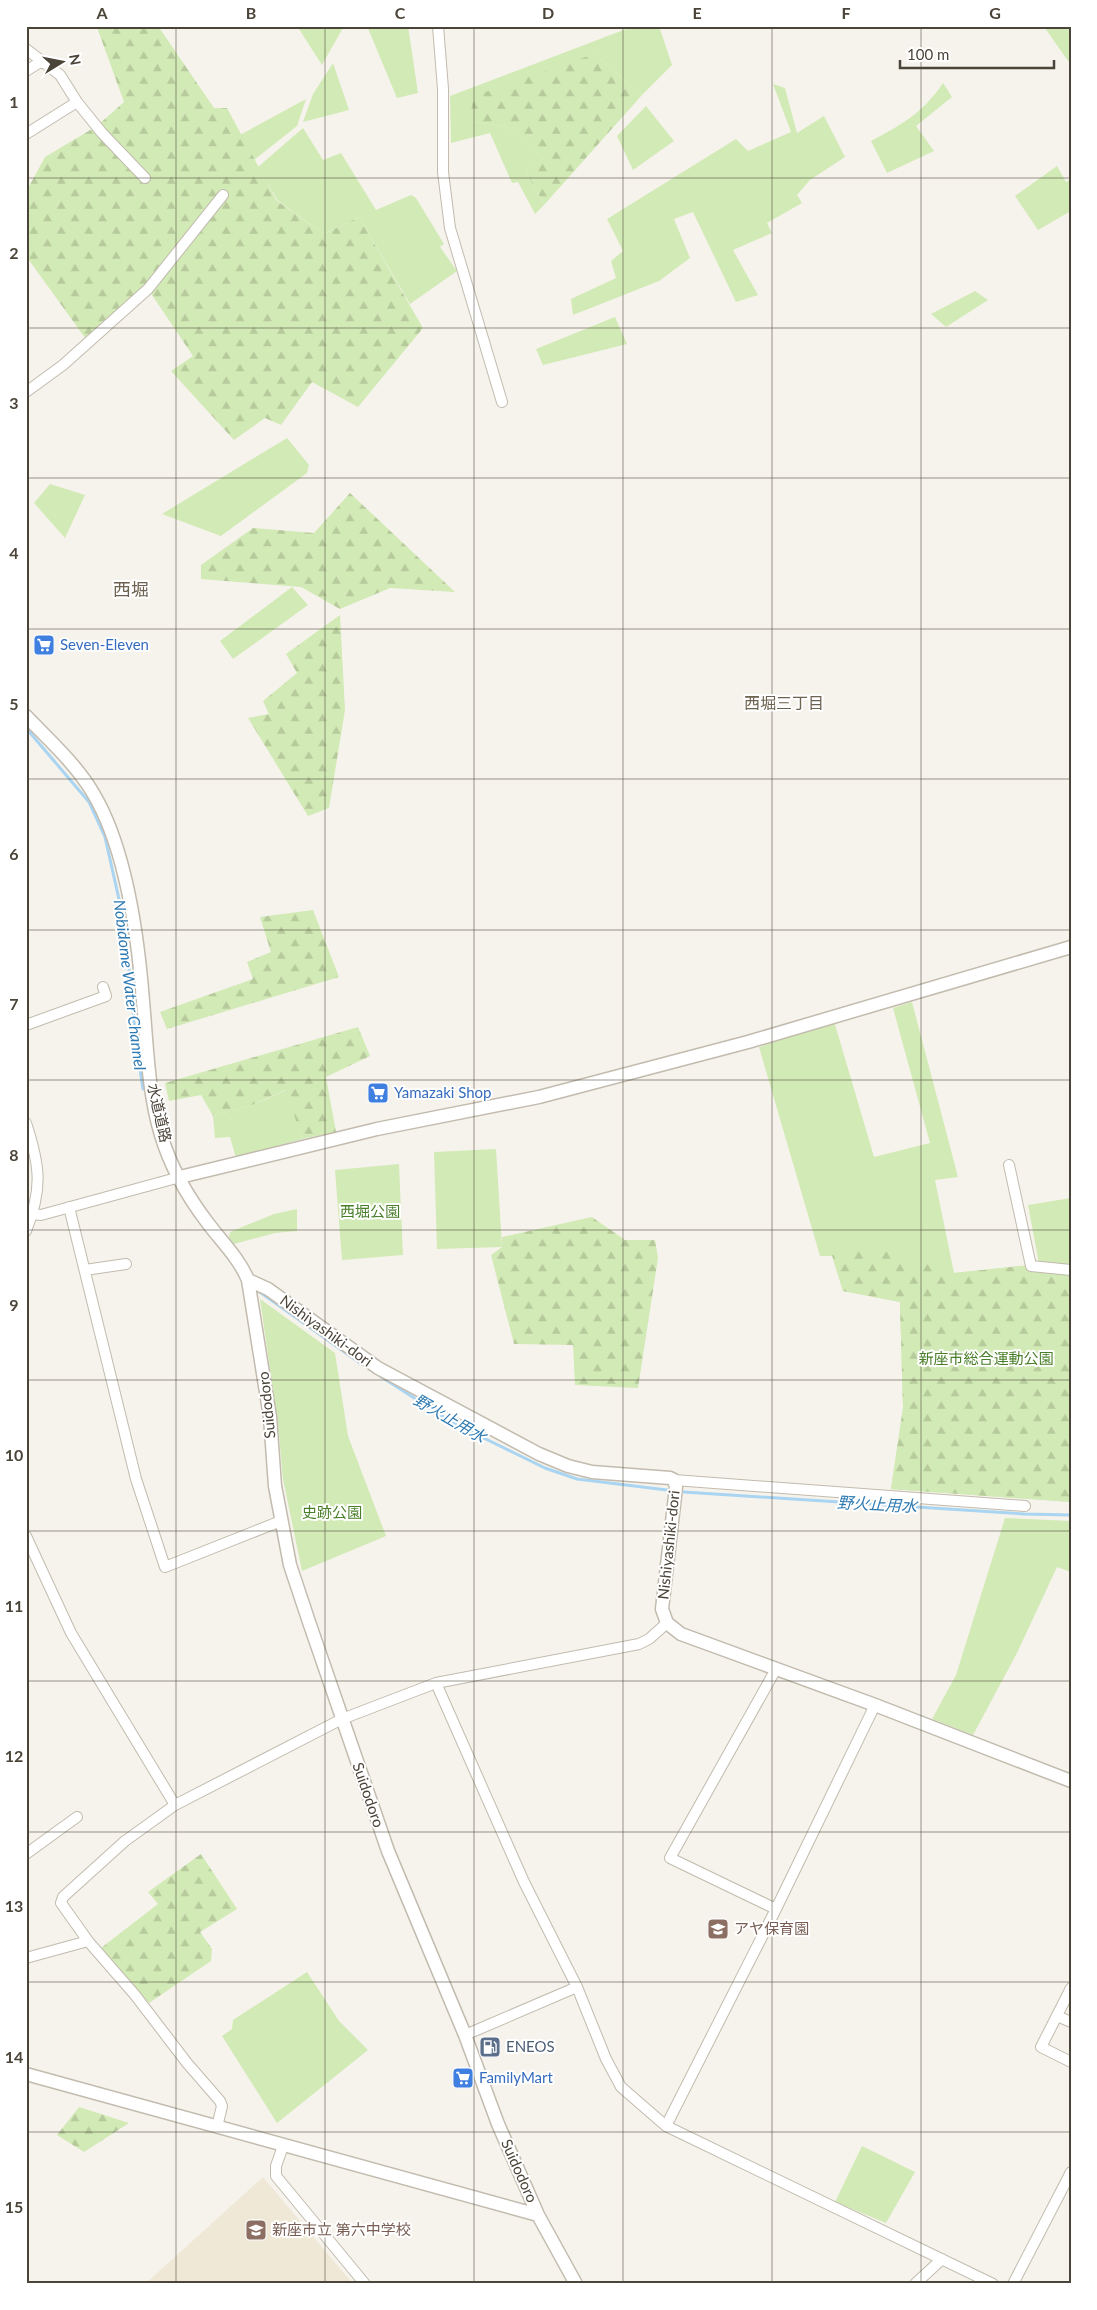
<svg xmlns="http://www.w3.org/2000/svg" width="1097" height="2310" font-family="Lato,'Noto Sans JP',sans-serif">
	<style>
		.education { fill: #efe8d6 }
		.green { fill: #d2eab5 }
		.forest { fill: url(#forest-firs) }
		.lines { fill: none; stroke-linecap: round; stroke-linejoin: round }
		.stream { stroke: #a9d4f2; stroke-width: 3 }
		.minor-casing { stroke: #c2bbae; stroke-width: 12 }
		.tertiary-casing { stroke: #c2bbae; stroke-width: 15 }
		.minor { stroke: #fff; stroke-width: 10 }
		.tertiary { stroke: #fff; stroke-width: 12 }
		.grid { fill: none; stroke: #4b4439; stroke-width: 1; stroke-opacity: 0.55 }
		.labels { text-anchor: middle; stroke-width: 4; stroke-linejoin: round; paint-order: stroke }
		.shop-label { font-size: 15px; fill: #366cbe; stroke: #fff; text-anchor: start }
		.street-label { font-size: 15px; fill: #4b4439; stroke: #fff }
		.park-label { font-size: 15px; fill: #4a7f2a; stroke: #fff }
		.education-label { font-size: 15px; fill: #785e54; stroke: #fff; text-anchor: start }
		.service-label { font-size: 15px; fill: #4e5e75; stroke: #fff; text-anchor: start }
		.neighbourhood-label { font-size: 16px; fill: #6e6250; stroke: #fff }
		.water-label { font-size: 16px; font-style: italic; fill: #2e7ab2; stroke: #fff }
		.quarter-label { font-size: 18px; fill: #6e6250; stroke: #fff }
		.neatline { fill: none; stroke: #4b4439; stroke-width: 2 }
		.grid-label { font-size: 16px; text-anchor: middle; font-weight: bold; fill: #4b4439 }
	</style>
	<defs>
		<pattern id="forest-firs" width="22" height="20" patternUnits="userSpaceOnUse" patternTransform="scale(1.25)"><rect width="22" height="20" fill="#d2eab5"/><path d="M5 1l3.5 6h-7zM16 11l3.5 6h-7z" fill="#b6ca9c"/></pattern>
	</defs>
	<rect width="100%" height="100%" fill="#f6f3ec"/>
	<path class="education" d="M 263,2177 L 353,2284 L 145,2284 Z"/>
	<path class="green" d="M 297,26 L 344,26 L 322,65 Z
		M 367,26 L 408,26 L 418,93 L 397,98 Z
		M 634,26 L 659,26 L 672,65 L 642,95 L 594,54 L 469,121 L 508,127 L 542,159 L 526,172 L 544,205 L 535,214 L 518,182 L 512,183 L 490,133 L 451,143 L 450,96 Z
		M 1047,26 L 1071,26 L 1071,60 L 1068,61 L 1045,28 Z
		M 333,63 L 349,110 L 303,122 L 313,94 Z
		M 943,83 L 952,97 L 916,126 L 934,151 L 887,173 L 871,141 C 901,125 923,113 943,83 Z
		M 773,84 L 785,88 L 797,133 L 824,116 L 845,157 L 810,180 L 797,195 L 802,203 L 767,223 L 772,233 L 733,250 L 758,295 L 736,302 L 693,212 L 674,219 L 690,258 L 659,281 L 573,315 L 571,299 L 616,278 L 611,261 L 623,251 L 607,219 L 736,139 L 748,151 L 791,132 Z
		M 306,99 L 297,126 L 254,160 L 240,135 Z
		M 646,106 L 674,141 L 633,170 L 617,136 Z
		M 303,128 L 323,160 L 341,153 L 376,210 L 411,195 L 416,198 L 444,244 L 440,247 L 457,271 L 410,304 L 359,217 L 324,234 L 278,201 L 258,167 Z
		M 1057,166 L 1066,182 L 1071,179 L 1071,211 L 1038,230 L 1015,196 Z
		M 975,291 L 988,300 L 946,327 L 931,314 Z
		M 615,317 L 627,344 L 543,365 L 536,349 Z
		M 287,438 L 309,465 L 307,473 L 221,536 L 162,514 Z
		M 50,484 L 85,495 L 65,538 L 34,503 Z
		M 292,587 L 308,605 L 233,659 L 220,641 Z
		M 912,1002 L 958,1177 L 935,1180 L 954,1273 L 1039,1264 L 1028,1205 L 1071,1198 L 1071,1502 L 891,1489 L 903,1408 L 900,1302 L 843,1291 L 832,1256 L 820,1256 L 759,1047 L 834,1021 L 874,1157 L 930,1143 L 893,1008 Z
		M 287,1090 L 302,1139 L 236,1158 L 230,1137 L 215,1138 L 213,1116 L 252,1105 Z
		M 496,1149 L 502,1247 L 437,1249 L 434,1152 Z
		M 399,1164 L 403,1255 L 342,1260 L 335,1170 Z
		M 297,1209 L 297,1231 L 275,1233 L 234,1244 L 229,1237 L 230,1232 L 274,1214 Z
		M 260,1299 L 335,1353 L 348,1436 L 386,1536 L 302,1571 L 283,1479 L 278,1424 Z
		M 1005,1518 L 1071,1521 L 1071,1572 L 1057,1567 L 1017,1653 L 973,1735 L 932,1719 L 956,1675 Z
		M 307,1972 L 339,2021 L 368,2050 L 277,2123 L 222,2036 L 232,2029 L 233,2020 Z
		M 862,2146 L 915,2172 L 886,2223 L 835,2202 Z"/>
	<path class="forest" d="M 99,26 L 158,26 L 214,108 L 227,108 L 277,201 L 324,234 L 359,217 L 423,328 L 358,407 L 312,382 L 281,425 L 265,418 L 234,440 L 171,371 L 193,356 L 148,289 L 88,342 L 26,256 L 26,192 L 45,157 L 97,126 L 124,102 L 98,30 Z
		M 594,54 L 642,95 L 544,205 L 526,172 L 542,159 L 508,127 L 469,121 L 474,96 Z
		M 350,493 L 455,592 L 390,588 L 340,609 L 301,587 L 201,579 L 201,565 L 253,528 L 314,533 Z
		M 340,615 L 345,710 L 329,808 L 308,816 L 248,718 L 269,714 L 263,701 L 297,673 L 286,654 Z
		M 313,910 L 339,977 L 167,1029 L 160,1012 L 253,979 L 247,962 L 271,952 L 260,917 Z
		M 358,1027 L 370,1056 L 326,1077 L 336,1132 L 302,1139 L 286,1090 L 252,1105 L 213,1116 L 201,1095 L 169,1101 L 165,1083 Z
		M 592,1217 L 625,1240 L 655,1240 L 658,1258 L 638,1388 L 575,1385 L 573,1345 L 514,1344 L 491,1255 L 502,1247 L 502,1237 Z
		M 878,1249 L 954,1273 L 1039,1264 L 1071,1265 L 1071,1502 L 891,1489 L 903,1408 L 900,1302 L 843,1291 L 832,1255 Z
		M 201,1854 L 237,1909 L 200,1932 L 212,1949 L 211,1961 L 149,2003 L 101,1948 L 158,1904 L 148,1892 Z
		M 79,2107 L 129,2123 L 84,2152 L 57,2135 Z"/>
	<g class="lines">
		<path class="stream" d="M 26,728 L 89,802 L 105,837 L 125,926 L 136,1043 L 143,1089
			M 257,1290 L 360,1363
			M 380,1376 L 453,1423 L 545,1468 L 577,1479 L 667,1490
			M 684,1492 L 1025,1514 L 1071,1515"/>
		<g class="minor-casing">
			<path id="minor" d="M 438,26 L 443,89 L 443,172 L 450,228 L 502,402
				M 26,49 L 60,75 L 77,102 L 102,133 L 145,178
				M 26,71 L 42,61
				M 26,134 L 77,102
				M 26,392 L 63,365 L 148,289 L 223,195
				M 26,1025 L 106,996 L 103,987
				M 26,1123 C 40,1166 43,1188 26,1231
				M 1009,1165 L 1031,1266 L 1071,1270
				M 69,1207 L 136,1479 L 165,1567 L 281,1521
				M 33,1214 L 41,1215 L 180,1177
				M 85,1270 L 126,1264
				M 674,1480 L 1025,1506
				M 26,1536 L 71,1633 L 175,1805
				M 436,1683 L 524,1882 L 577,1987 L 606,2059 L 621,2087 L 666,2126 L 993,2284
				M 26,1854 L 77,1817
				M 776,1909 L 670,1858 L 776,1669
				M 26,1958 L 88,1941
				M 1071,1988 L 1041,2047 L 1071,2062
				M 1057,2016 L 1071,2022
				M 465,2035 L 577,1987
				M 666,2126 L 776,1909 L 875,1705
				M 217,2127 L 222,2106 L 220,2101 L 187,2063 L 135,1995 L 88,1941 L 61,1903 L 63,1897 L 125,1841 L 175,1805 L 342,1719 L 436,1683 L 639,1644 L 649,1639 L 667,1623
				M 283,2146 L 276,2166 L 276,2176 L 365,2284
				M 915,2284 L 942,2259
				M 1013,2284 L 1071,2172"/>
		</g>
		<g class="tertiary-casing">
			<path id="tertiary" d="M 26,716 C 49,740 76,764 93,793 C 126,848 138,937 143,1001 C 147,1045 148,1092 161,1135 C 170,1165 188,1197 207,1222 C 221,1241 239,1258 248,1280 L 270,1417 L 275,1486 L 290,1565 L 309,1622 L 388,1851 L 465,2035 L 498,2124 L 538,2215 L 576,2284
				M 180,1177 L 377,1129 L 539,1097 L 748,1042 L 1071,947
				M 248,1280 L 268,1289 L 378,1368 L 539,1454 L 568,1466 L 592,1472 L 670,1478 L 674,1480 L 676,1487 L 662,1609 L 667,1623 L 681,1634 L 875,1705 L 1071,1781
				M 26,2074 L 538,2215"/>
		</g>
		<use href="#minor" class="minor"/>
		<use href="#tertiary" class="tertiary"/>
	</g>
	<path class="grid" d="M 176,26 L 176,2284M 325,26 L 325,2284M 474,26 L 474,2284M 623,26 L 623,2284M 772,26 L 772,2284M 921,26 L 921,2284M 26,178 L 1071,178M 26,328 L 1071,328M 26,478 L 1071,478M 26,629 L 1071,629M 26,779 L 1071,779M 26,930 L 1071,930M 26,1080 L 1071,1080M 26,1230 L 1071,1230M 26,1380 L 1071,1380M 26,1531 L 1071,1531M 26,1681 L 1071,1681M 26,1832 L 1071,1832M 26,1982 L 1071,1982M 26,2132 L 1071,2132"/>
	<defs>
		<g id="supermarket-square" transform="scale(1.125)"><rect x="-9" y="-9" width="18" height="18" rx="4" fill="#3f7fe0" stroke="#fff"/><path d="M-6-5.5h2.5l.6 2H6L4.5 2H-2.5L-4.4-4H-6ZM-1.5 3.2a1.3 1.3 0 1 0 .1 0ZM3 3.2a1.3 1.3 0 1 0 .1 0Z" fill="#fff"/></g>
		<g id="school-square" transform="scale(1.125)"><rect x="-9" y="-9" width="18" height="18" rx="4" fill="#8d6e63" stroke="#fff"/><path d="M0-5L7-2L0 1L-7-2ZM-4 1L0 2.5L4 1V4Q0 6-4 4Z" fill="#fff"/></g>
		<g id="fuel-square" transform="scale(1.125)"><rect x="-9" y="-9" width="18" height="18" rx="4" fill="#5c6f8a" stroke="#fff"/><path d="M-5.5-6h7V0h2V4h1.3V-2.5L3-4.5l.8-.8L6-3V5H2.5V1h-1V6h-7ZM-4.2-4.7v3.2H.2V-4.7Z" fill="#fff"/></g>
	</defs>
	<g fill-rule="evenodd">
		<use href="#supermarket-square" x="44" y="645"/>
		<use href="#supermarket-square" x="378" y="1093"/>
		<use href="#school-square" x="718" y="1929"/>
		<use href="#fuel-square" x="490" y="2047"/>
		<use href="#supermarket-square" x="463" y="2078"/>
		<use href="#school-square" x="256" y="2230"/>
	</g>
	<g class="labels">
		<g class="shop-label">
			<text x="60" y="650">Seven-Eleven</text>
			<text x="394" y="1098">Yamazaki Shop</text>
			<text x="479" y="2083">FamilyMart</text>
		</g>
		<g class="street-label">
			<text transform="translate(159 1113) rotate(77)" y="5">水道道路</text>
			<text transform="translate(326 1331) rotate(36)" y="5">Nishiyashiki-dori</text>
			<text transform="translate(267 1405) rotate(-96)" y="5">Suidodoro</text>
			<text transform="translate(669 1545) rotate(-84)" y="5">Nishiyashiki-dori</text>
			<text transform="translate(368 1795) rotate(71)" y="5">Suidodoro</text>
			<text transform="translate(519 2171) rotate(66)" y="5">Suidodoro</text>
		</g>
		<g class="park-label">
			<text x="370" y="1217">西堀公園</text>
			<text x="986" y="1364">新座市総合運動公園</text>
			<text x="332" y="1518">史跡公園</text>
		</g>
		<g class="education-label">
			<text x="734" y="1934">アヤ保育園</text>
			<text x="272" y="2235">新座市立 第六中学校</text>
		</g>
		<g class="service-label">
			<text x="506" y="2052">ENEOS</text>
		</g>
		<g class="neighbourhood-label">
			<text x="784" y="709">西堀三丁目</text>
		</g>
		<g class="water-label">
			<text transform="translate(130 985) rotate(83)" y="6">Nobidome Water Channel</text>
			<text transform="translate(450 1418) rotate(30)" y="6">野火止用水</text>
			<text transform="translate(877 1504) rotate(3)" y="6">野火止用水</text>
		</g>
		<g class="quarter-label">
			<text x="131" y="596">西堀</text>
		</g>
	</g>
	<rect width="1097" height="2310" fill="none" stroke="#ffffff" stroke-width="55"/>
	<g transform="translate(62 62) rotate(80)" stroke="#ffffff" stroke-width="4" paint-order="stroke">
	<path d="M0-4L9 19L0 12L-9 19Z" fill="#4b4439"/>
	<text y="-8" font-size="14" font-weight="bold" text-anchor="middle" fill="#4b4439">N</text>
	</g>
	<path d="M900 60v8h154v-8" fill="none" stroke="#4b4439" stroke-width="2.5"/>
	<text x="907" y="60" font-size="15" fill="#4b4439" stroke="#ffffff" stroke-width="4" paint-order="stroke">100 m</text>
	<rect x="28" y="28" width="1042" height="2254" class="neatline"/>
	<g class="grid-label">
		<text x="102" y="19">A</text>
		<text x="251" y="19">B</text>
		<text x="400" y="19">C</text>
		<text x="548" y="19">D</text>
		<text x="697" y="19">E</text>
		<text x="846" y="19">F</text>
		<text x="995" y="19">G</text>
		<text x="14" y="108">1</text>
		<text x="14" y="259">2</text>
		<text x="14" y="409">3</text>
		<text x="14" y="559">4</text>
		<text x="14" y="710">5</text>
		<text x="14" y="860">6</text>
		<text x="14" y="1010">7</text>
		<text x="14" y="1161">8</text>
		<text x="14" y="1311">9</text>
		<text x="14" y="1461">10</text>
		<text x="14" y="1612">11</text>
		<text x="14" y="1762">12</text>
		<text x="14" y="1912">13</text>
		<text x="14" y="2063">14</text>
		<text x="14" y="2213">15</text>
	</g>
</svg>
